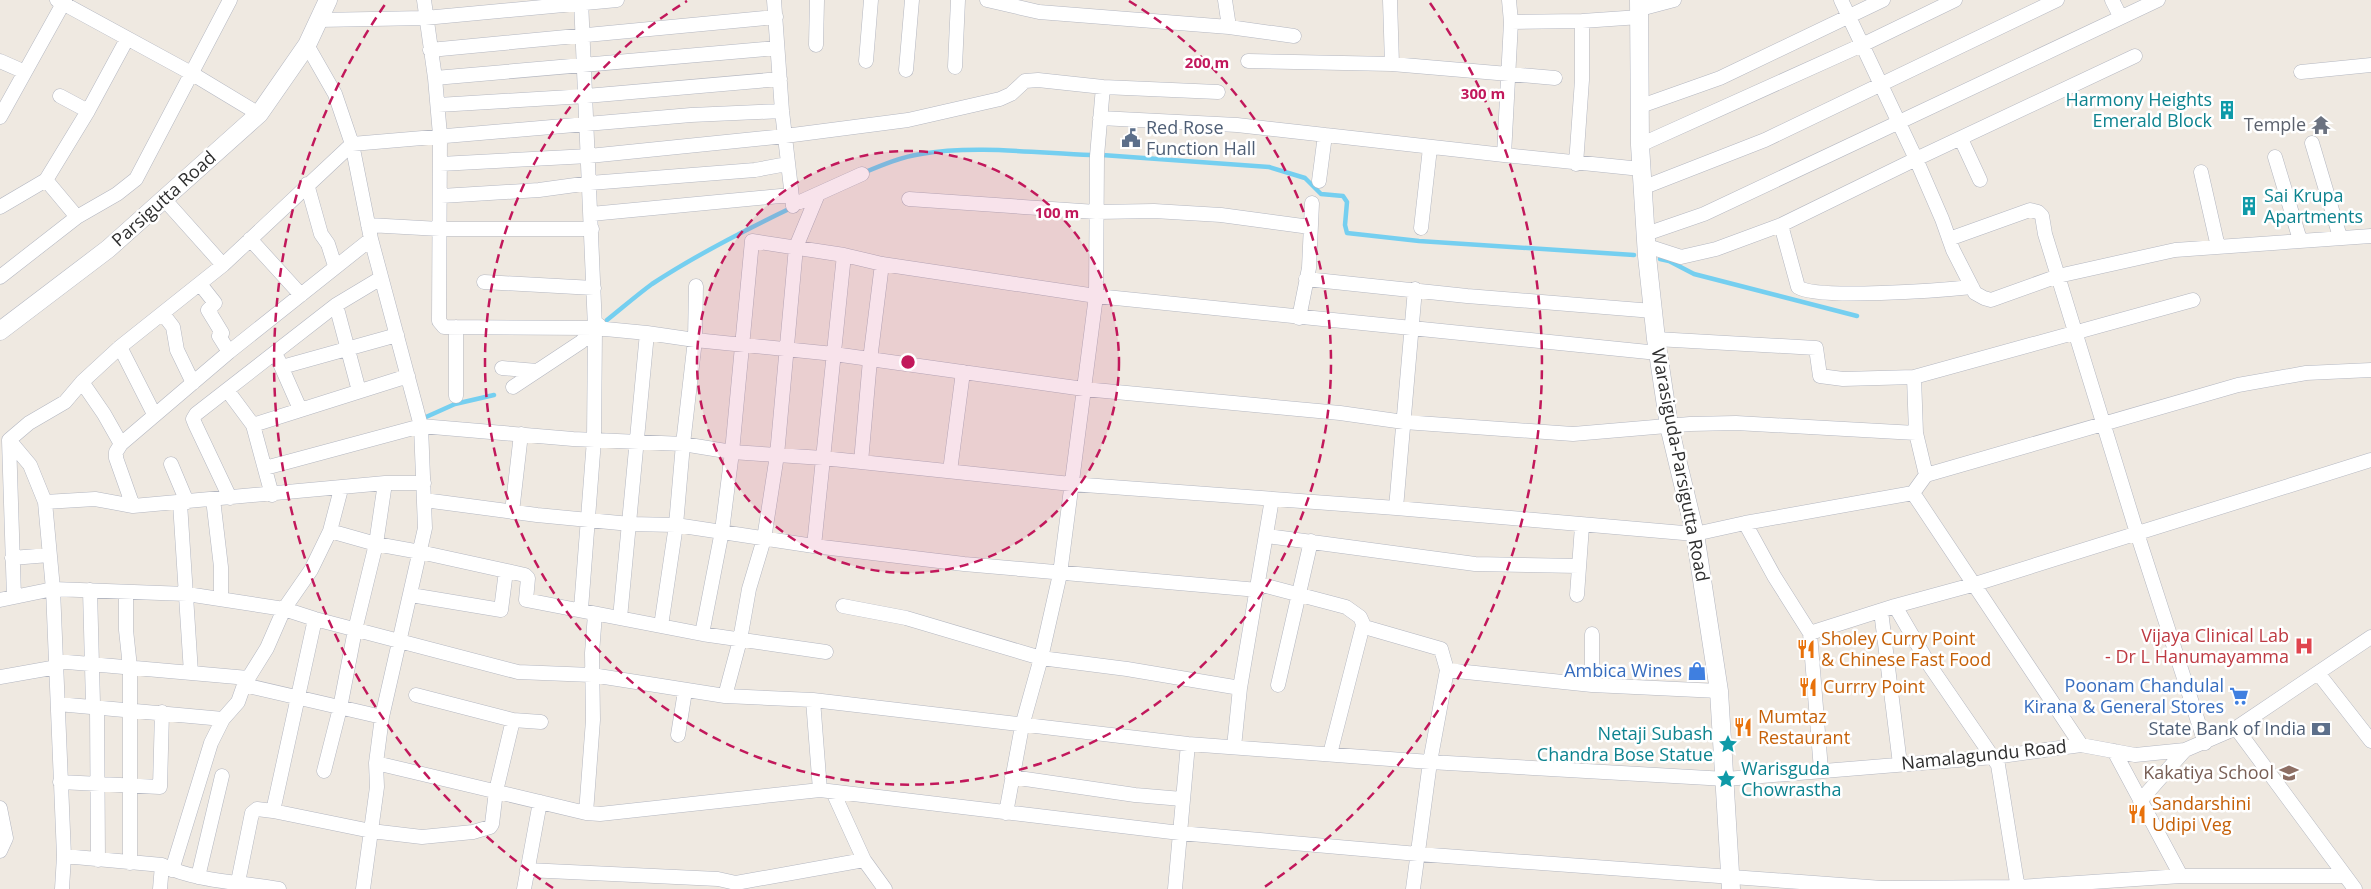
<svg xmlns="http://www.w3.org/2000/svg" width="2371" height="889" font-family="'Open Sans',sans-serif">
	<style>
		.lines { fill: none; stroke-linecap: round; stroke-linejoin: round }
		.stream { stroke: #75cff0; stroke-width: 4.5 }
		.minor-casing { stroke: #b4b7c1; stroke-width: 15 }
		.tertiary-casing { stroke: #b4b7c1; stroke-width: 19 }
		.minor { stroke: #fff; stroke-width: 14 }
		.tertiary { stroke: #fff; stroke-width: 18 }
		.ring { fill: none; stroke: #c2185b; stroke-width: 2.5; stroke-dasharray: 9 6 }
		.labels { text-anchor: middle; stroke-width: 5; stroke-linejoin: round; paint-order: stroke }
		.culture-label { font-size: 18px; fill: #0d838f; stroke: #fff; text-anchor: end }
		.worship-label { font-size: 18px; fill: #5b616d; stroke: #fff; text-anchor: end }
		.service-label { font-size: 18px; fill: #4e5e75; stroke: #fff; text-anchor: start }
		.street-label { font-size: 18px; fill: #2e2e2e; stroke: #fff }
		.health-label { font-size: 18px; fill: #be3a42; stroke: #fff; text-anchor: end }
		.food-label { font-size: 18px; fill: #c56008; stroke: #fff; text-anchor: start }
		.shop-label { font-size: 18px; fill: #366cbe; stroke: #fff; text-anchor: end }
		.education-label { font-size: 18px; fill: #785e54; stroke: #fff; text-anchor: end }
		.centre { fill: #c2185b; stroke: #fff; stroke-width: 2.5 }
		.ring-label { font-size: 15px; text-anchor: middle; font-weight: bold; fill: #c2185b; stroke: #fff; stroke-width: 5; stroke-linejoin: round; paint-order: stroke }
	</style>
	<rect width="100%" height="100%" fill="#efe9e1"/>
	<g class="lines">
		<path class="stream" d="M 1102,155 L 1269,167 L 1305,178 L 1321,194 L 1343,196 L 1347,202 L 1345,225 L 1347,233 L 1419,241 L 1634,255
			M 863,173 C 882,165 901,157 921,154 C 973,145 1037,153 1091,155
			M 1660,259 L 1669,261 L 1694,274 L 1857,316
			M 607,320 C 622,308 637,295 652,284 C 696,255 743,231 791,208
			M 426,417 L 455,404 L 494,395"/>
		<g class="minor-casing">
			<path id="minor" d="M 57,0 L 191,73 L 259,114
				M 424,0 L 435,78 L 440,135 L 439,321 L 444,327 L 595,328 L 647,333 L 695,340 L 834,354 L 1084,389 L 1340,413 L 1404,422 L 1573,434 L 1690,424 L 1736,423 L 1916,433
				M 774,0 L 782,111 L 793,206
				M 987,0 L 1039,12 L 1229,27 L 1294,36
				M 1225,0 L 1229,27
				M 1390,0 L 1392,64
				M 1509,0 L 1511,22
				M 1841,0 L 1916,159 L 1942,219 L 1953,250 L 1975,293 L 1984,298 L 1991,300 L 2058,276 L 2175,250 L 2371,236
				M 2112,0 L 2120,16
				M 1640,9 L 1674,0
				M 1640,17 L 1582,21 L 1511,22 L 1504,155 L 1641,169
				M 318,20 L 425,18 L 617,0
				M 307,45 L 335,94 L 352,144 L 371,239 L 421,426 L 425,528 L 382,717 L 376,763 L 377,787 L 363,889
				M 816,45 L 817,0
				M 430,50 L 776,17
				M 0,61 L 25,72
				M 866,61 L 871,0
				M 1248,61 L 1392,64 L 1555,78
				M 955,67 L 958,0
				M 906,70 L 912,0
				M 2301,72 L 2371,65
				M 435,78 L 777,48
				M 60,96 L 88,111
				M 438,105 L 586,96 L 780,79
				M 1641,106 L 1720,78 L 1883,0
				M 0,117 L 65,0
				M 1100,118 L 1237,125 L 1504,155
				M 1961,139 L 1980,180
				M 2312,143 L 2340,237
				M 1640,145 L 1862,45 L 1955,0
				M 2275,157 L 2300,240
				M 440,164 L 589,156 L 785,136 L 908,120 L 1000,99 L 1011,94 L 1025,81 L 1038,80 L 1103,87 L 1218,92
				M 1576,164 L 1582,80 L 1582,21
				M 2201,172 L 2218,247
				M 46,180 L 77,217
				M 1319,181 L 1325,135
				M 307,184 L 321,234 L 328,244 L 335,266
				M 1642,188 L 1765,140 L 2057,0
				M 441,196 L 539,190 L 590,183 L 755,170 L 787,164
				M 164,199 L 223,265
				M 909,199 L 1096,212 L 1154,211 L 1221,215 L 1310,227
				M 800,202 L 862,174
				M 0,207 L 46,180 L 88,111 L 127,39
				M 591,214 L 791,195
				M 368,225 L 440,229 L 592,229
				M 1781,225 L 1798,287 C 1816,300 1943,290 1972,287
				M 1421,228 L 1430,148
				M 1646,234 L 1704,214 L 2158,0
				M 250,239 L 301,295
				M 1949,239 L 2030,210 L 2038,212 L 2042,216 L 2045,234 L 2137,533 L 2205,743
				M 1647,246 L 1681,257 L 1716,249 L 1781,225 L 1916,159 L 2135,56
				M 0,277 L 77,217 L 117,194 L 136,179 L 230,0
				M 1306,279 L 1467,296 L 1653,311
				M 484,282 L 594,288
				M 200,284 L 215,303 L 208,310 L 222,333 L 219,336 L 229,352
				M 336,305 L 359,391
				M 163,314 L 173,327 L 177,350 L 193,383
				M 1299,318 L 1309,268 L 1312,203
				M 456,327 L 456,396
				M 1656,339 L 1816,348 L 1820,376 L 1843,379 L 1914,377 L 2193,300
				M 120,347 L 154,414
				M 278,359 L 300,409
				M 282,367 L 397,335
				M 502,368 L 537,371
				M 1914,377 L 1916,433 L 1926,475
				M 82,382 L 104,414 L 121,444
				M 513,387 L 581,342 L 599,325
				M 227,390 L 253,425 L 272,495
				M 253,425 L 408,376
				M 9,440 L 30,465 L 45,502 L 53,589 L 64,856 L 62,889
				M 861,462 L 870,360 L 882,264
				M 171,464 L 187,502
				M 265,468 L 421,426 L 573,439 L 683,444 L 732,452 L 823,458 L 1071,484 L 1396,508 L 1695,534 L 1745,523 L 1913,493 L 2081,745
				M 950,471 L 963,372
				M 1913,493 L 1926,475 L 2238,385 L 2306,373 L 2371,370
				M 230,498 L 195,424 L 193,419 L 196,414 L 336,305 L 381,278
				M 213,499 L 221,567 L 221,597
				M 424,500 L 537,515 L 630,524 L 676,525 L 814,546 L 964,564 L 1258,590
				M 45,502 L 95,499 L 133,506 L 385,483 L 424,483
				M 180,503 L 191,673
				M 133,506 L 116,458 L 116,452 L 121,444 L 229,352 L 371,239
				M 1396,508 L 1415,289
				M 512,512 L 521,434
				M 1745,523 L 1774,576 L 1810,633 L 1821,770
				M 330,531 L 376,544 L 420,552 L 525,575 L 528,578 L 526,600 L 702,634 L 826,652
				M 1267,536 L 1475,564 L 1579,566
				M 814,546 L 844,255
				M 12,558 L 49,555
				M 1259,584 L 1346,607 L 1360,617 L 1365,628
				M 90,590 L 93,704 L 97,708 L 98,860
				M 126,592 L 126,630 L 130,667 L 130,863
				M 411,595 L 501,610 L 506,571
				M 1577,595 L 1582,526
				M 14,597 L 9,440 L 29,423 L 65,402 L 82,382 L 120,347 L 223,265 L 352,144 L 691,115 L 782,111
				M 0,600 L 53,589 L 187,594 L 284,609 L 315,619 L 518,672 L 592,675 L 725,696 L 813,700 L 1188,744 L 1430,762 L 1726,779 L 1994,757 L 2081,745 L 2135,755 L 2185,750 L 2236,728 L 2371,637
				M 843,606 L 906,618 L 1041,658 L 1127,669 L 1240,688
				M 1895,606 L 1930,666 L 1998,765 L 2018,889
				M 581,609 L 594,440 L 595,328 L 581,0
				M 1881,611 L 1900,764
				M 620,618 L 647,333
				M 315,619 L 273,811 L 371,831 L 422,837 L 473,832 L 490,827 L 492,824 L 496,791 L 513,720
				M 661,626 L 676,525 L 683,444 L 695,340 L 696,286
				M 1810,633 L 1895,606 L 1972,585 L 2371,460
				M 702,634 L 722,531 L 732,452 L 752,241 L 844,255 L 882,264 L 1096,296 L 1658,353
				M 56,661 L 248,678
				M 2318,673 L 2371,741
				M 0,677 L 57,667
				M 244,685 L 382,717
				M 1278,685 L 1311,541
				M 1592,685 L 1592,634
				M 416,695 L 513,720 L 541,722
				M 725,696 L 740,640 L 749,589 L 764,539 L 777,455 L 796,247 L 818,194
				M 813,700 L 820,790
				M 58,704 L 223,719
				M 2236,728 L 2355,889
				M 678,735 L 685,691
				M 1234,747 L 1240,688 L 1272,499
				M 2114,751 L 2181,876
				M 1330,754 L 1362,629 L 1368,628 L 1441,649 L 1447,670
				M 376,763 L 586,813 L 600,814 L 820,790 L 1180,833 L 1418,854 L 1882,888 L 2018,887 L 2181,876 L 2345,876
				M 324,771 L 340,708 L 355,630 L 376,544 L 385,483
				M 1012,777 L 1135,795 L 1182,799
				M 60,782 L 160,787 L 162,712
				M 833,792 L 864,860 L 885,889
				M 2140,801 L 2185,750
				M 0,808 L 6,838 L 0,851
				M 586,813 L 593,720 L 592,653 L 595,614
				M 1006,813 L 1022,726 L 1041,658 L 1060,574 L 1096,296 L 1097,156 L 1103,87
				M 64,856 L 162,865 C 198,882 240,882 279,889
				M 172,870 L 211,743 L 223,719 L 238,702 L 244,685 L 267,648 L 284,609 L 311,570 L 330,531 L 341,489
				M 527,870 L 718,879 L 736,883 L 864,860
				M 198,877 L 222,776
				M 238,882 L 252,813 L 257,809 L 273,811
				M 160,889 L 162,865
				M 524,889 L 540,802
				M 1175,889 L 1188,744
				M 1413,889 L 1430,762 L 1447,670 L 1592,685 L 1719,691"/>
		</g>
		<g class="tertiary-casing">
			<path id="tertiary" d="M 1639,0 L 1640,145 L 1647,256 L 1656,339 L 1669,426 L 1695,534 L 1719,691 L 1731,889
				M 0,331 L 108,249 L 259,114 L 307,45 L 328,0"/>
		</g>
		<use href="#minor" class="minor"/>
		<use href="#tertiary" class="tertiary"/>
	</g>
	<circle cx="908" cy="362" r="211" fill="#c2185b" fill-opacity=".12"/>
	<g class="ring">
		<circle cx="908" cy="362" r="211"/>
		<path d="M1129 1A423 423 0 1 1 687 1"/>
		<path d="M553 888A634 634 0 0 1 386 3M1430 3A634 634 0 0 1 1263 888"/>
	</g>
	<defs>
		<g id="building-bare" transform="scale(1.5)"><path d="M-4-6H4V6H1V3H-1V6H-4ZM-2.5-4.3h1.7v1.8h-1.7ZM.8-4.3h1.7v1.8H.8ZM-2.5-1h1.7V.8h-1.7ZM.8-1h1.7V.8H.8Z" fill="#0f9aa8" stroke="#fff" stroke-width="2.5" paint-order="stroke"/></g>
		<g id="temple-bare" transform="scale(1.5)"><path d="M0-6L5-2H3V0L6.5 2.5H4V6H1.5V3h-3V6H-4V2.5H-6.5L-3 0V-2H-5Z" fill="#6b7280" stroke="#fff" stroke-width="2.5" paint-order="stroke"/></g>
		<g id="civic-bare" transform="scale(1.5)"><path d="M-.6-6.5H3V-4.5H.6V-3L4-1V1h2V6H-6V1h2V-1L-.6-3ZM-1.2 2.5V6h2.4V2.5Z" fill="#5c6f8a" stroke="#fff" stroke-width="2.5" paint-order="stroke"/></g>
		<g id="hospital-bare" transform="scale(1.5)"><path d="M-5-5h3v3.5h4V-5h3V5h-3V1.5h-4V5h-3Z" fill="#e0444e" stroke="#fff" stroke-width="2.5" paint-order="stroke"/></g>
		<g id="restaurant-bare" transform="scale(1.5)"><path d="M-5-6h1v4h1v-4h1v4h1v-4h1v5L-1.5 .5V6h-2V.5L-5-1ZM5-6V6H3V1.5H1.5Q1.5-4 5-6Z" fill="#e8710a" stroke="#fff" stroke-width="2.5" paint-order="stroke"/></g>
		<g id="shop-bare" transform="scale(1.5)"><path d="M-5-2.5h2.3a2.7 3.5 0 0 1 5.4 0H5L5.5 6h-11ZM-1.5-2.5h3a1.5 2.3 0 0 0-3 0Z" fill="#3f7fe0" stroke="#fff" stroke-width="2.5" paint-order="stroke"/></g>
		<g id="supermarket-bare" transform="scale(1.5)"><path d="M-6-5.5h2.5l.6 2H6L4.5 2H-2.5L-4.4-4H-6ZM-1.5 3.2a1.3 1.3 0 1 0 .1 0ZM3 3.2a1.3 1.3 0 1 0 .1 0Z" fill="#3f7fe0" stroke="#fff" stroke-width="2.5" paint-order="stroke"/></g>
		<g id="bank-bare" transform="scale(1.5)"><path d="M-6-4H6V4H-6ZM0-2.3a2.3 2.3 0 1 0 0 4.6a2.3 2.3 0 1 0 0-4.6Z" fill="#5c6f8a" stroke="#fff" stroke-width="2.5" paint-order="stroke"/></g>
		<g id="sight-bare" transform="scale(1.5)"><path d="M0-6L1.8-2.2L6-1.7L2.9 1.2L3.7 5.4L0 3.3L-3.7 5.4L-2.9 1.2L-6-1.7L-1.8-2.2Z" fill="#0f9aa8" stroke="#fff" stroke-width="2.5" paint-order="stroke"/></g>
		<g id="school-bare" transform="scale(1.5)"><path d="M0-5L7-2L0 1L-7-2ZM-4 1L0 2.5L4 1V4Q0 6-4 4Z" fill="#8d6e63" stroke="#fff" stroke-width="2.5" paint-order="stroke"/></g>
	</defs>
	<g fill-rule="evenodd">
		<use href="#building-bare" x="2227" y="110"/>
		<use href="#temple-bare" x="2321" y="125"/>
		<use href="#civic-bare" x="1131" y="138"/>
		<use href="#building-bare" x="2249" y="206"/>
		<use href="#hospital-bare" x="2304" y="646"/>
		<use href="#restaurant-bare" x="1806" y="649"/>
		<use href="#shop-bare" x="1697" y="671"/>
		<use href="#restaurant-bare" x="1808" y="687"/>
		<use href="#supermarket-bare" x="2239" y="696"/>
		<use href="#restaurant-bare" x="1743" y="727"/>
		<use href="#bank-bare" x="2321" y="729"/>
		<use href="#sight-bare" x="1728" y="744"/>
		<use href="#school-bare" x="2289" y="773"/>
		<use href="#sight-bare" x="1726" y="779"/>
		<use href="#restaurant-bare" x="2137" y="814"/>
	</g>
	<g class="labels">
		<g class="culture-label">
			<text x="2212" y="106">Harmony Heights<tspan x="2212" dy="21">Emerald Block</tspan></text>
			<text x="2264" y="202" text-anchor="start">Sai Krupa<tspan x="2264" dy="21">Apartments</tspan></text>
			<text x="1713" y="740">Netaji Subash<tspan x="1713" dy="21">Chandra Bose Statue</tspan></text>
			<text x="1741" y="775" text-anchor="start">Warisguda<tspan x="1741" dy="21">Chowrastha</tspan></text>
		</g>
		<g class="worship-label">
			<text x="2306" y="131">Temple</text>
		</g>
		<g class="service-label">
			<text x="1146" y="134">Red Rose<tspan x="1146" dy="21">Function Hall</tspan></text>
			<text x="2306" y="735" text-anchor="end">State Bank of India</text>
		</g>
		<g class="street-label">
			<text transform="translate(164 199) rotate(-42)" y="6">Parsigutta Road</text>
			<text transform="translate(1680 465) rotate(79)" y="6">Warasiguda-Parsigutta Road</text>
			<text transform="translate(1984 755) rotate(-6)" y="6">Namalagundu Road</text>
		</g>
		<g class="health-label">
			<text x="2289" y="642">Vijaya Clinical Lab<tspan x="2289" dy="21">- Dr L Hanumayamma</tspan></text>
		</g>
		<g class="food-label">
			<text x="1821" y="645">Sholey Curry Point<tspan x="1821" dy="21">&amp; Chinese Fast Food</tspan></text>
			<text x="1823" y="693">Currry Point</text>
			<text x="1758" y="723">Mumtaz<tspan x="1758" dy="21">Restaurant</tspan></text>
			<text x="2152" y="810">Sandarshini<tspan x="2152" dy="21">Udipi Veg</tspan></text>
		</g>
		<g class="shop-label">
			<text x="1682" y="677">Ambica Wines</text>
			<text x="2224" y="692">Poonam Chandulal<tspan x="2224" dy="21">Kirana &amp; General Stores</tspan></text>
		</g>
		<g class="education-label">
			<text x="2274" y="779">Kakatiya School</text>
		</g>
	</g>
	<circle cx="908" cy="362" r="8" class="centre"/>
	<g class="ring-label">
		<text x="1207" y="68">200 m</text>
		<text x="1483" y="99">300 m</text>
		<text x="1057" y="218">100 m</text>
	</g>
</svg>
